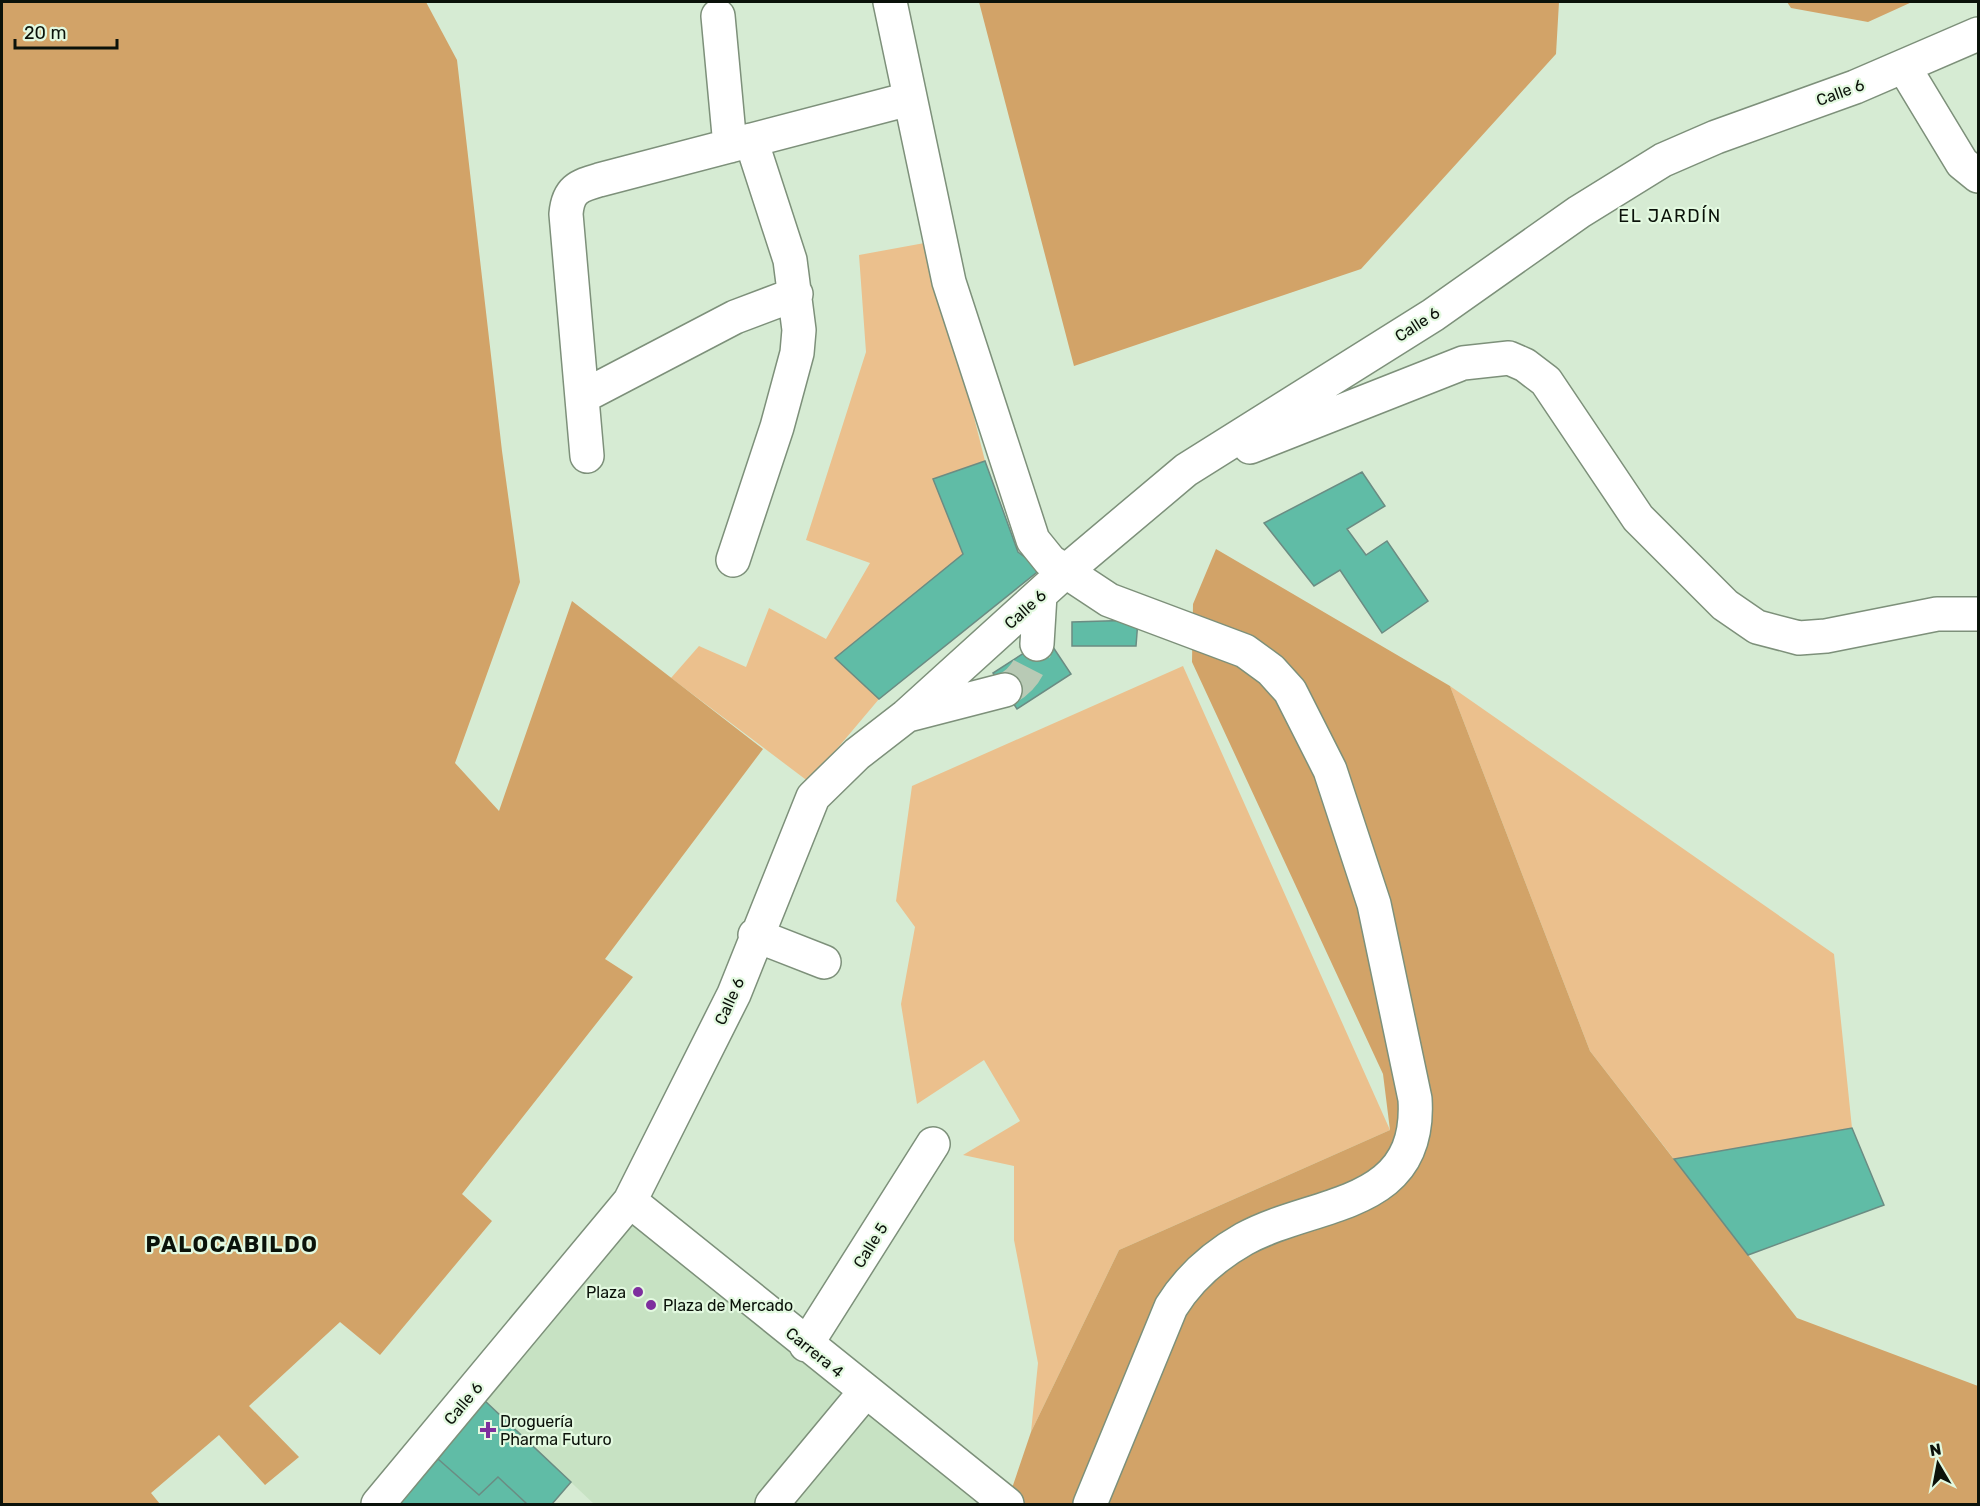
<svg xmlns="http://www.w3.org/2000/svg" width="1980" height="1506" font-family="Rubik,sans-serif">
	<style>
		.built { fill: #c7e2c3 }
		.green { fill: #ebc08d }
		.forest { fill: #d2a368 }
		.building { fill: #60bca6; stroke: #6b8c83; stroke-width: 1.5 }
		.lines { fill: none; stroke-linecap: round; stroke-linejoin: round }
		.minor-tunnel { stroke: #b8cab5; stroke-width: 33; stroke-dasharray: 33 16; stroke-linecap: butt }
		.minor-casing { stroke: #7d907a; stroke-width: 36 }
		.minor { stroke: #fff; stroke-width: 33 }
		.poi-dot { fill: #7e2e9e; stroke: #e3f9e0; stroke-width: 2 }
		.labels { text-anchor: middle; stroke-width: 4.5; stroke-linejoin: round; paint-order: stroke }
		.street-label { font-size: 16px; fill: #0b120a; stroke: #e3f9e0 }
		.poi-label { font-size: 16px; fill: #0b120a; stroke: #e3f9e0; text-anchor: start }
		.neighbourhood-label { font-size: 18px; letter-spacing: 1.5px; fill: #0b120a; stroke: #e3f9e0 }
		.district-label { font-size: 22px; font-weight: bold; letter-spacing: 1.5px; fill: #0b120a; stroke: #e3f9e0 }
	</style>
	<rect width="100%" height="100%" fill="#d6ebd3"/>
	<path class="built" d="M 632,1217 L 850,1392 L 758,1504 L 594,1504 L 484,1400 Z
		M 865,1400 L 992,1504 L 785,1504 Z"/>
	<path class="green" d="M 930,242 L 985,461 L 934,479 L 963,554 L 835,658 L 879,699 L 809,782 L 671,678 L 699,646 L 746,667 L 769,608 L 826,639 L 870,563 L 806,540 L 866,352 L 859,255 Z
		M 1183,666 L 1390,1130 L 1119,1250 L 1031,1432 L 1038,1363 L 1014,1240 L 1014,1166 L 963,1155 L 1020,1121 L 984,1060 L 917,1104 L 901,1004 L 915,927 L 896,901 L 912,786 Z
		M 1450,686 L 1834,954 L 1852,1128 L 1674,1159 L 1590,1051 Z"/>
	<path class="forest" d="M 2,2 L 426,2 L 457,60 L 502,451 L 520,582 L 455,763 L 499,811 L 572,601 L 763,749 L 605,959 L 633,977 L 462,1194 L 492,1221 L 380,1355 L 340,1322 L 249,1406 L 299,1457 L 265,1485 L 219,1435 L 151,1493 L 160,1504 L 2,1504 Z
		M 979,2 L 1559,2 L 1556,54 L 1361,269 L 1074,366 Z
		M 1787,2 L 1912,2 L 1868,22 L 1791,8 Z
		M 1216,549 L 1450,686 L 1590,1051 L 1797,1318 L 1978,1386 L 1978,1504 L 1002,1504 L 1010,1494 L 1031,1432 L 1119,1250 L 1390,1130 L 1383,1074 L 1192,662 L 1193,604 Z"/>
	<path class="building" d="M 985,461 L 1018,552 L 1041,569 L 879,699 L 835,658 L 963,554 L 933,479 Z
		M 1362,472 L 1385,506 L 1347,529 L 1366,555 L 1387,541 L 1428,601 L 1382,633 L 1340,570 L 1314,586 L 1264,523 Z
		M 1138,620 L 1136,646 L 1072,646 L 1072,622 Z
		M 1047,638 L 1071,674 L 1017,709 L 993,673 Z
		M 1852,1128 L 1884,1205 L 1748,1255 L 1674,1159 Z
		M 484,1400 L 571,1482 L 552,1504 L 527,1504 L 498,1477 L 479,1495 L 438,1459 Z
		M 438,1459 L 479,1495 L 498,1477 L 527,1504 L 399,1504 Z"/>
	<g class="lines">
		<path class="minor-tunnel" d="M 1005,690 C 1026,679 1030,666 1037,644"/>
		<g class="minor-casing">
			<path id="minor" d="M 890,2 L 949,282 L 1033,540 L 1050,561 L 1109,600 L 1245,651 L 1271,670 L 1290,691 L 1330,770 L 1374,904 L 1415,1099 C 1422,1210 1315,1200 1244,1239 C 1214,1256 1189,1278 1171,1307 L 1090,1504
				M 718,16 L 730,146
				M 1904,67 L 1962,163 L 1978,176
				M 582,397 L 735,317 L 796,294
				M 1250,447 L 1463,363 L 1509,358 L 1525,365 L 1546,381 L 1638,518 L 1725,605 L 1757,627 L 1799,638 L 1826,636 L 1937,614 L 1978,614
				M 587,456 L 566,214 C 568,190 578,186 599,180 L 909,99
				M 733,560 L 777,427 L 797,353 L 799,330 L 790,260 L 751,140
				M 1037,644 L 1040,595
				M 908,715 L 1005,690
				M 755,935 L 824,962
				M 630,1201 L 1007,1504
				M 806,1345 L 933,1144
				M 378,1504 L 630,1201 L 734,994 L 813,797 L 857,754 L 906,716 L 1066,571 L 1186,470 L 1433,315 L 1579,212 L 1663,160 L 1716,137 L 1855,87 L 1978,34
				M 772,1504 L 865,1392"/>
		</g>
		<use href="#minor" class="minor"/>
	</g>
	<g class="poi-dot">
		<circle cx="638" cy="1292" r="6"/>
		<circle cx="651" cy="1305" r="6"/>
		<path d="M485 1421h6v6h6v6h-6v6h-6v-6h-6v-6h6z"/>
	</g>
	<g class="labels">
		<g class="street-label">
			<text transform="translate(1840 92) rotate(-20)" y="6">Calle 6</text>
			<text transform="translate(1417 324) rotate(-33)" y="6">Calle 6</text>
			<text transform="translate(1025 609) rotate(-42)" y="6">Calle 6</text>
			<text transform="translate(729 1001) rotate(-66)" y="6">Calle 6</text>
			<text transform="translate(870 1245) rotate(-58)" y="6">Calle 5</text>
			<text transform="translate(815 1352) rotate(39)" y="6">Carrera 4</text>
			<text transform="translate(463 1403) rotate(-50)" y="6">Calle 6</text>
		</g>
		<g class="poi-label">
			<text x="626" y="1298" text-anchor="end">Plaza</text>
			<text x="663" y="1311">Plaza de Mercado</text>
			<text x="500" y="1427">Droguería<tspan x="500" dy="18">Pharma Futuro</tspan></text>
		</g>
		<g class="neighbourhood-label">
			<text x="1670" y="222">EL JARDÍN</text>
		</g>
		<g class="district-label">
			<text x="232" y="1252">PALOCABILDO</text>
		</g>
	</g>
	<rect width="1980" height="1506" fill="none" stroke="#0b120a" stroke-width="6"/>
	<g transform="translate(1938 1464) rotate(350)" stroke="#e3f9e0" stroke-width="4.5" paint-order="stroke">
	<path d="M0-4.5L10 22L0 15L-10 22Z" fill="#0b120a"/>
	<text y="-9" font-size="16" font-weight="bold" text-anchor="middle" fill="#0b120a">N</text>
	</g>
	<path d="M15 39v9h102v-9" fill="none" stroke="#0b120a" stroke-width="3"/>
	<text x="24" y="39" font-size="18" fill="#0b120a" stroke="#e3f9e0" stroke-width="4.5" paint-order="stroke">20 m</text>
</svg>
